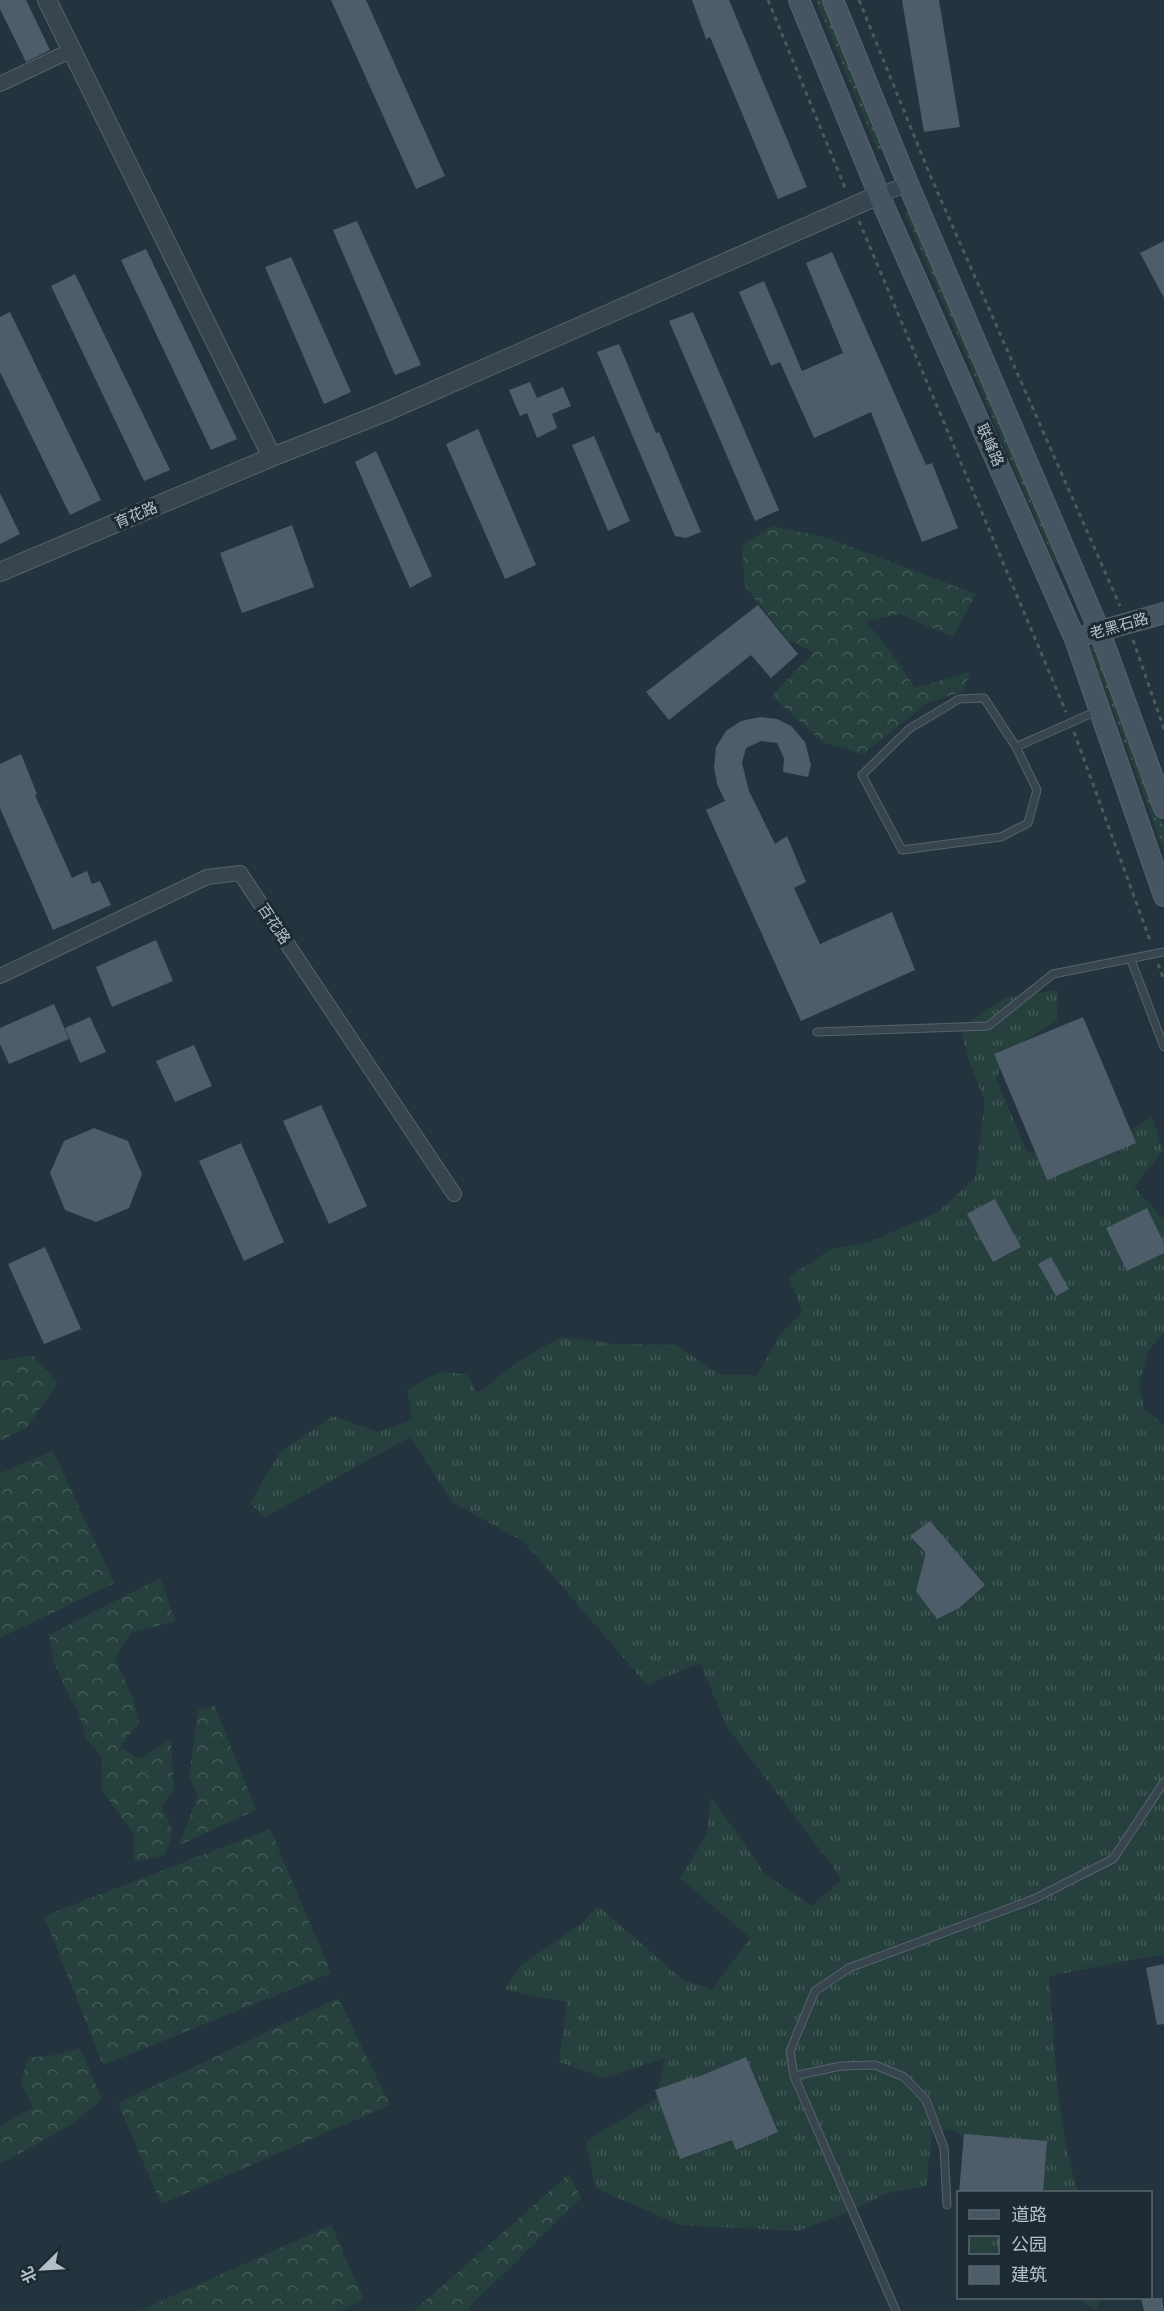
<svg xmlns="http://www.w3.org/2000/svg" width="1164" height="2311" font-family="'PT Sans Narrow','Noto Sans SC',sans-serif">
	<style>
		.grass { fill: url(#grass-dots) }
		.forest { fill: url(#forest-crowns) }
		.park { fill: url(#park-tufts) }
		.building { fill: #4d5e6a }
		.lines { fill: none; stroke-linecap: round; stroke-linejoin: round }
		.service-casing { stroke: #56636c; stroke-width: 9 }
		.minor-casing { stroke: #56636c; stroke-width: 16 }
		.tertiary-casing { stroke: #56636c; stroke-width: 20 }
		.secondary-casing { stroke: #56636c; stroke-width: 22 }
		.path { stroke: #465d5c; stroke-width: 3; stroke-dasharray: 4.5 4.5; stroke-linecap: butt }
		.service { stroke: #38454e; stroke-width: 7 }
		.minor { stroke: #38454e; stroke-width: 14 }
		.tertiary { stroke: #38454e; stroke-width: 18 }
		.secondary { stroke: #465562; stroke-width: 20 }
		.labels { text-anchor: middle; stroke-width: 6; stroke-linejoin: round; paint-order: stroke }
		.street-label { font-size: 15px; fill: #b4c0c9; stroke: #1d2a33 }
	</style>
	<defs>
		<pattern id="grass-dots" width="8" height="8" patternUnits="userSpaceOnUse" patternTransform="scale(1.5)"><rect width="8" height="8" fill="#26403e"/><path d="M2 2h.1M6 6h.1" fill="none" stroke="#435a59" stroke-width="1.8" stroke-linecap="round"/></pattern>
		<pattern id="forest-crowns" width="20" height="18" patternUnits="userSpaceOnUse" patternTransform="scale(1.5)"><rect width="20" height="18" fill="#26403e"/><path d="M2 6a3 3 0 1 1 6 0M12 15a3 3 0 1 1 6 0" fill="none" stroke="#435a59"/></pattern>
		<pattern id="park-tufts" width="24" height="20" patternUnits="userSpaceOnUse" patternTransform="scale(1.5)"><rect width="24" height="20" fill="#26403e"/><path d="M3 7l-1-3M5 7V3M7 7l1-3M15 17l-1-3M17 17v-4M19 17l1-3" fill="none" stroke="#435a59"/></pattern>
	</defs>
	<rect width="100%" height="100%" fill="#24343f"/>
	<path class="grass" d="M 816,0 L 825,0 L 887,148 L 878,151 Z
		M 912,210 L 1065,562 L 1056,565 L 905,213 Z
		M 1098,644 L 1164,827 L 1164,851 L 1090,646 Z"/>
	<path class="forest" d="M 773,526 L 828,538 L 976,594 L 953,637 L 899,614 L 866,622 L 887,647 L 915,688 L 970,672 L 963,691 L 926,704 L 863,754 L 822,742 L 772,696 L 814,652 L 788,640 L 745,586 L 742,545 Z
		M 32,1355 L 58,1383 L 26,1428 L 0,1441 L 0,1361 Z
		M 53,1451 L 114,1583 L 0,1638 L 0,1473 Z
		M 160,1578 L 175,1621 L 131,1633 L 115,1659 L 133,1698 L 139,1722 L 120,1747 L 139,1759 L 171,1739 L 174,1791 L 161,1806 L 173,1831 L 165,1855 L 134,1862 L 134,1835 L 102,1790 L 102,1757 L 85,1737 L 78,1710 L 70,1698 L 53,1660 L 49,1635 Z
		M 215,1706 L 256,1810 L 179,1845 L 198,1795 L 189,1778 L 198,1710 Z
		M 270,1829 L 331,1973 L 103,2065 L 44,1916 Z
		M 338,1998 L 390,2105 L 161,2204 L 118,2103 Z
		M 80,2048 L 102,2099 L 73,2124 L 0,2164 L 0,2126 L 33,2107 L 21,2083 L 28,2058 L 55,2055 Z
		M 569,2174 L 581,2198 L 469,2307 L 471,2311 L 414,2311 Z
		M 331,2225 L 364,2300 L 339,2311 L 139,2311 Z"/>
	<path class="park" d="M 1058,990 L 1057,1020 L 1006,1053 L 996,1079 L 1027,1152 L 1047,1154 L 1117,1139 L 1152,1117 L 1163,1151 L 1134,1187 L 1164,1220 L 1164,1332 L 1149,1350 L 1139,1384 L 1144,1408 L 1164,1426 L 1164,1954 L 1049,1976 C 1055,2049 1056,2123 1078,2192 L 994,2192 L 988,2161 L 953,2129 L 932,2133 L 926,2186 L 888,2193 L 838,2216 L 798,2231 L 680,2225 L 595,2188 L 586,2141 L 656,2099 L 665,2058 L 604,2078 L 559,2062 L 567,2001 L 535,1997 L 505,1989 L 521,1965 L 580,1925 L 598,1906 L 682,1979 L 712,1990 L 750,1938 L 680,1878 L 707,1834 L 711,1796 L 765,1874 L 812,1906 L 842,1879 L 727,1727 L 700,1663 L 647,1685 L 524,1542 L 452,1502 L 410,1437 L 265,1517 L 250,1503 L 280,1452 L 333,1416 L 378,1432 L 413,1420 L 407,1390 L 441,1371 L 468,1375 L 477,1394 L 517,1362 L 561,1337 L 616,1344 L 676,1345 L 719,1374 L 757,1376 L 781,1333 L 802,1312 L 789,1277 L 831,1249 L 869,1242 L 938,1212 L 975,1178 L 985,1102 L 968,1058 L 960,1027 L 1005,998 Z
		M 1075,2298 L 1101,2298 L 1096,2310 Z"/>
	<path class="building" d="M 0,0 L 26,0 L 50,50 L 26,62 L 0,9 Z
		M 331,0 L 366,0 L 445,176 L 416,189 Z
		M 692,0 L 729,0 L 807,187 L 778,199 L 710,37 L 706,39 Z
		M 902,0 L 939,0 L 960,127 L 924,132 Z
		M 357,221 L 421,365 L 395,375 L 333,230 Z
		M 1164,241 L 1164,298 L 1140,253 Z
		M 146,249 L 237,439 L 211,450 L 121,260 Z
		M 832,252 L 926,465 L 932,463 L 958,528 L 922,542 L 871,412 L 814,438 L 780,362 L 771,366 L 739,292 L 764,281 L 802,371 L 843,353 L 806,263 Z
		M 291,257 L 351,392 L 324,404 L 265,267 Z
		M 75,274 L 170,470 L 144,481 L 51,286 Z
		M 10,312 L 101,500 L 70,515 L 0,372 L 0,317 Z
		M 693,312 L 779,510 L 755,521 L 669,321 Z
		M 619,344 L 656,433 L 659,432 L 701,532 L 686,538 L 675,536 L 597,352 Z
		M 530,382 L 537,398 L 563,387 L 571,406 L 552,414 L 557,428 L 537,438 L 527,413 L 520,416 L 509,390 Z
		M 478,429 L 536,565 L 505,579 L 446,444 Z
		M 594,436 L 630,521 L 608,531 L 572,445 Z
		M 376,451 L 432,576 L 410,588 L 355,462 Z
		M 0,493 L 20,534 L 0,544 Z
		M 292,525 L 314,587 L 242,613 L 220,553 Z
		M 758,605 L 798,654 L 771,678 L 751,655 L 669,720 L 646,692 Z
		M 760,717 L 777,719 L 791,726 L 805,742 L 811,765 L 808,777 L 783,772 L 784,758 L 777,743 L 761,741 L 746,748 L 742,763 L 749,791 L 775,844 L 787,836 L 806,882 L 794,888 L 820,944 L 892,912 L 915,970 L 801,1021 L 706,810 L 725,801 L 717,784 L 714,767 L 716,747 L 726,731 L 741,721 Z
		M 21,754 L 37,794 L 35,795 L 72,878 L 87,871 L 92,884 L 100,881 L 111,905 L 53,930 L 0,808 L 0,764 Z
		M 156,940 L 173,981 L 112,1007 L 96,967 Z
		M 54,1004 L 69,1039 L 9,1064 L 0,1044 L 0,1028 Z
		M 90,1017 L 106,1052 L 80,1063 L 65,1028 Z
		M 1083,1017 L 1136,1143 L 1047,1180 L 994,1054 Z
		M 194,1045 L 212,1086 L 175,1102 L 156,1061 Z
		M 321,1105 L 367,1206 L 329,1224 L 283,1121 Z
		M 94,1128 L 128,1141 L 142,1174 L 129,1208 L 96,1222 L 65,1210 L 50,1173 L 64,1141 Z
		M 241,1143 L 284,1242 L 244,1261 L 199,1161 Z
		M 995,1199 L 1021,1247 L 993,1262 L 967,1214 Z
		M 1147,1208 L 1164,1243 L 1164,1253 L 1127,1271 L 1106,1228 Z
		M 45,1247 L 81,1329 L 44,1344 L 8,1264 Z
		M 1051,1257 L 1069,1289 L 1056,1296 L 1038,1264 Z
		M 930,1521 L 985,1585 L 959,1608 L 937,1619 L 916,1591 L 926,1553 L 910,1536 Z
		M 1164,1964 L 1164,2024 L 1157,2025 L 1146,1968 Z
		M 746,2057 L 778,2132 L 736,2150 L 732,2140 L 680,2159 L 655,2090 L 692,2077 L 693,2079 Z
		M 964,2134 L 1047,2141 L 1043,2193 L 959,2193 Z
		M 1141,2298 L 1162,2298 L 1164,2311 L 1144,2311 Z"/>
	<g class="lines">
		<g class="service-casing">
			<path id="service" d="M 1016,747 L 984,698 L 959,699 L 909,729 L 862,775 L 902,850 L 1001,837 L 1028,823 L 1037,790 L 1016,747 L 1097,711
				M 1131,960 L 1164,1047
				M 817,1032 L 988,1026 L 1053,974 L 1164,952
				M 794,2076 L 841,2066 L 875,2065 L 904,2077 L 926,2100 L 944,2148 L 947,2205
				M 896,2311 L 794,2076 L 790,2051 L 815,1991 L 849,1968 L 1034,1899 L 1113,1859 L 1164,1782"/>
		</g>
		<g class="minor-casing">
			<path id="minor" d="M 0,84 L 72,50
				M 879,195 L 908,184
				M 0,976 L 207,877 L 240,873 L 454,1194"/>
		</g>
		<g class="tertiary-casing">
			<path id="tertiary" d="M 47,0 L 272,457
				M 0,572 L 272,457 L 383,413 L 879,195"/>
		</g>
		<g class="secondary-casing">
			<path id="secondary" d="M 799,0 L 879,195 L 1075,639 L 1164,896
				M 833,0 L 908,184 L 1099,630 L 1164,808
				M 1089,634 L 1164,613"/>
		</g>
		<path class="path" d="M 768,0 L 846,190
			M 859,0 L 930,175 L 1120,606
			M 859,221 L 1066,712
			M 1133,640 L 1164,729
			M 1074,732 L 1151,943
			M 1158,964 L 1164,980"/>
		<use href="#service" class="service"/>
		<use href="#minor" class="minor"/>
		<use href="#tertiary" class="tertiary"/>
		<use href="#secondary" class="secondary"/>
	</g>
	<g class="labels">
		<g class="street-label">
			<text transform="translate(990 445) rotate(66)" y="5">联峰路</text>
			<text transform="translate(136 515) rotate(-23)" y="5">育花路</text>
			<text transform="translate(1119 626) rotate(-16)" y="5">老黑石路</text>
			<text transform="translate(274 924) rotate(56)" y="5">百花路</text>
		</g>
	</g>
	<rect x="957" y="2191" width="195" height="108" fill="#1d2a33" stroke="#59666f" stroke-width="1.5"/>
	<rect x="969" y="2210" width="30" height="9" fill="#465562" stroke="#59666f" stroke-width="1.5"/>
	<text x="1011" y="2221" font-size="18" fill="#b4c0c9">道路</text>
	<rect x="969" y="2236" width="30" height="18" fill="url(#park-tufts)" stroke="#59666f" stroke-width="1.5"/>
	<text x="1011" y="2251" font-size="18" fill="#b4c0c9">公园</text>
	<rect x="969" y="2266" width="30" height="18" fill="#4d5e6a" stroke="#59666f" stroke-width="1.5"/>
	<text x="1011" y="2281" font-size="18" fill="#b4c0c9">建筑</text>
	<g transform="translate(42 2269) rotate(246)" stroke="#1d2a33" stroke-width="4.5" paint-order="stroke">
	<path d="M0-4.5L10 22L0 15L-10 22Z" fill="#b4c0c9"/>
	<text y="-9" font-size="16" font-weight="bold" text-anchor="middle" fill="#b4c0c9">北</text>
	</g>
</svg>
